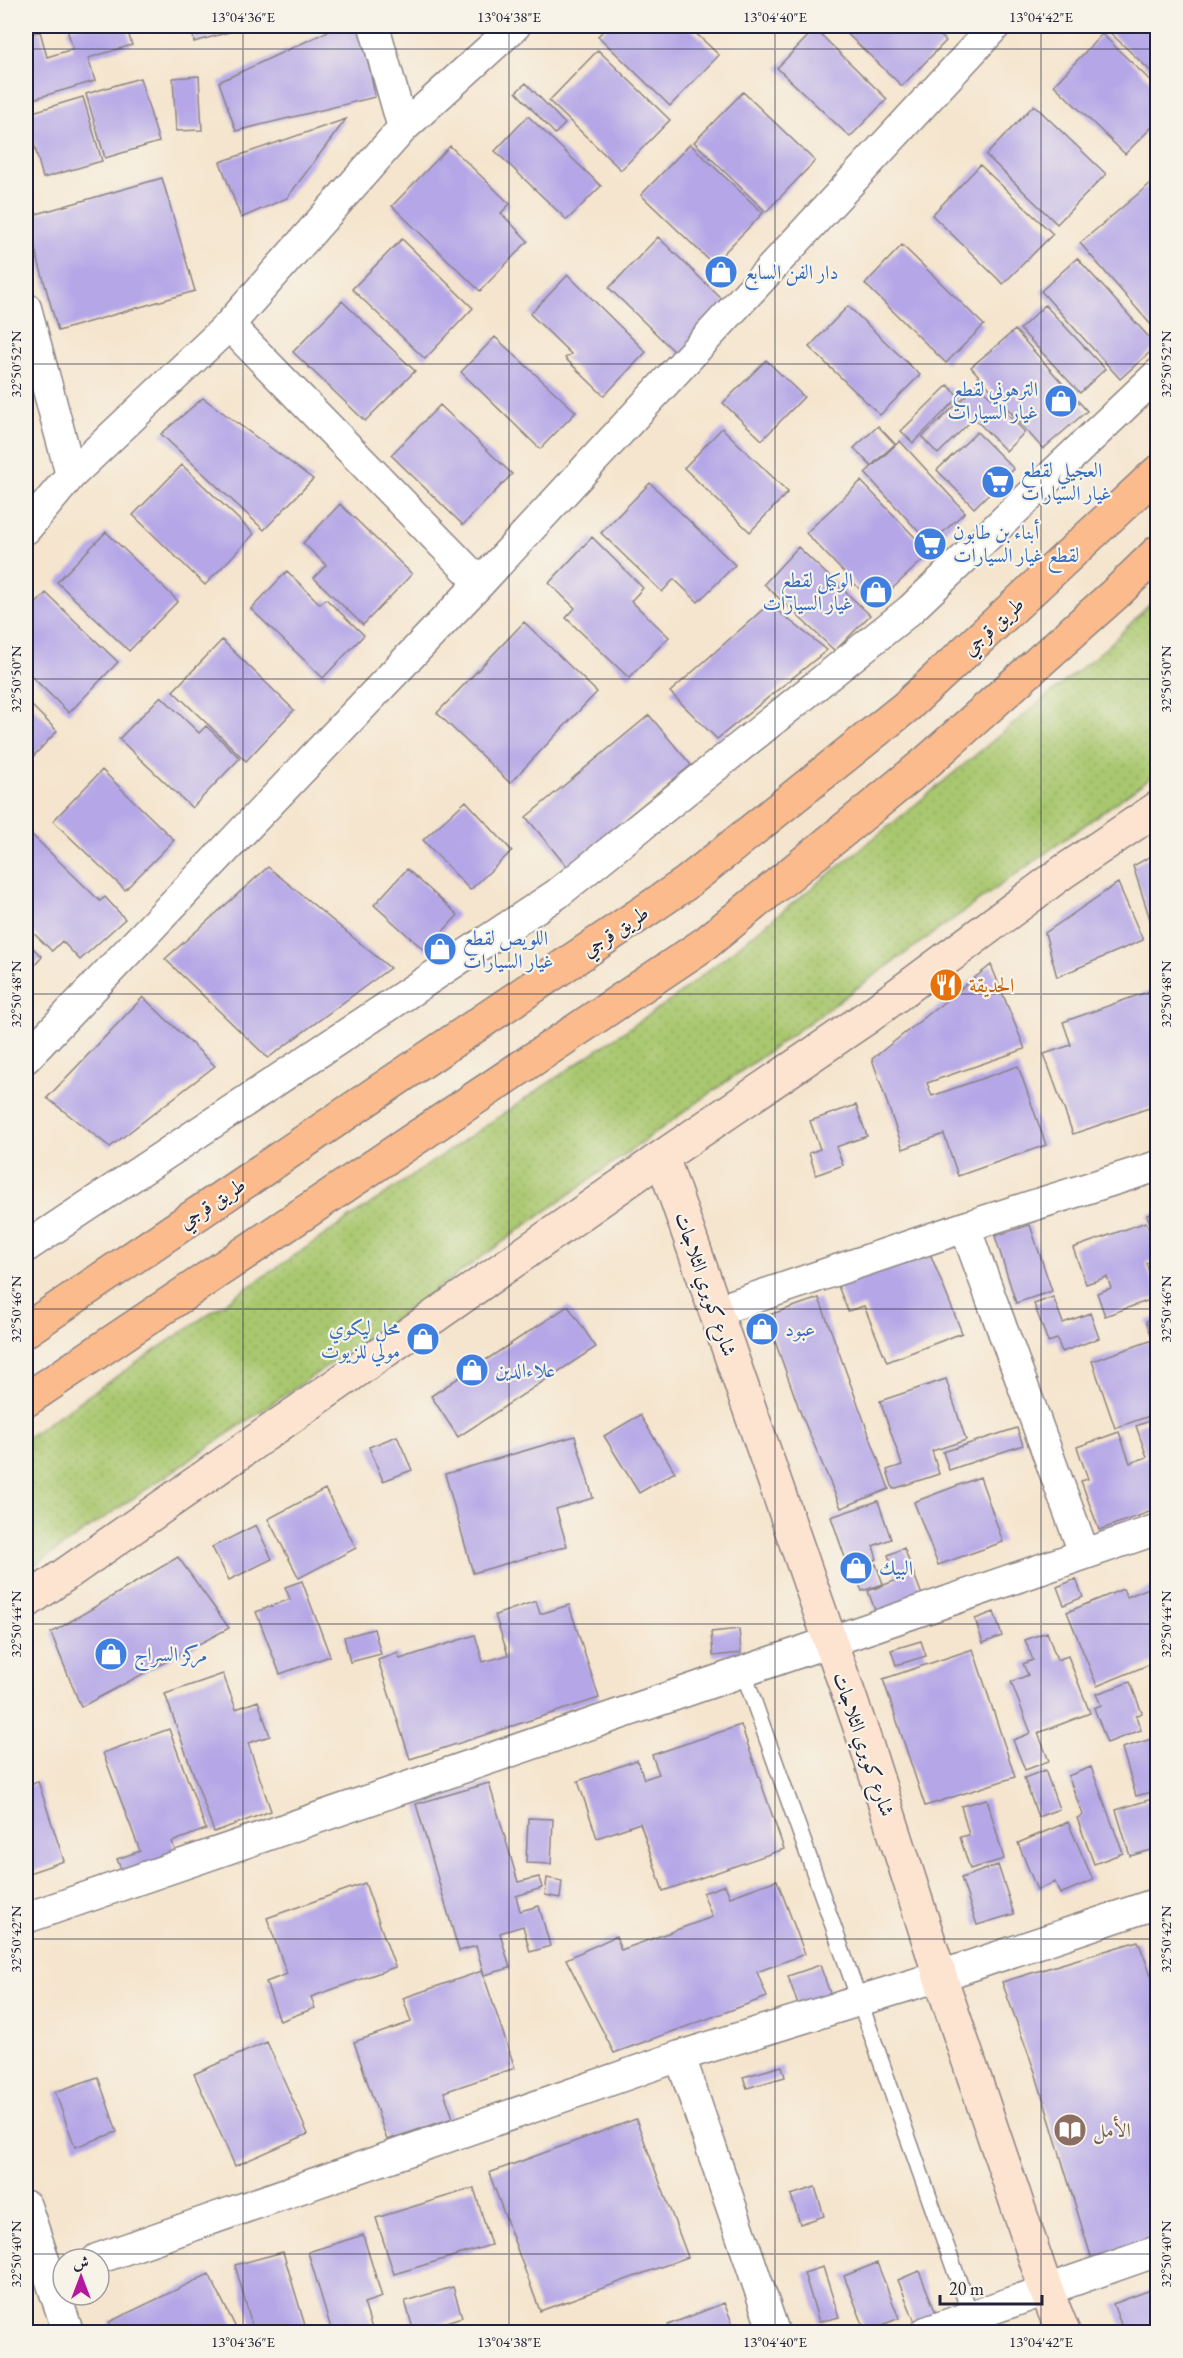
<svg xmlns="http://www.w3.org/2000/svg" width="1183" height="2358" font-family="'EB Garamond',Amiri,serif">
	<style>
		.park { fill: url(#park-dots); stroke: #667454; stroke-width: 1.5 }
		.building { fill: #b5a7e7 }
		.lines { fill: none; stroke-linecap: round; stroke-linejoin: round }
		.service-casing { stroke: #8c8484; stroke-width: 18 }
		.minor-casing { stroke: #8c8484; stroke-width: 33 }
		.secondary-casing { stroke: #8c8484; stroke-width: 36 }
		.trunk-casing { stroke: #8c8484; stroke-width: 36 }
		.service { stroke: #fff; stroke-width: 15 }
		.minor { stroke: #fff; stroke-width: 30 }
		.secondary { stroke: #fde4d1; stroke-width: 33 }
		.trunk { stroke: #fbbb8c; stroke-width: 33 }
		.ticks { fill: none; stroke: #22223b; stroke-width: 1.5; stroke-opacity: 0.45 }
		.labels { text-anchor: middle; stroke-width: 4.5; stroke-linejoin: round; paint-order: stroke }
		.shop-label { font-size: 20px; fill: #366cbe; stroke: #f7f3e8; text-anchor: start }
		.street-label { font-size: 20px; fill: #22223b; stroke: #f7f3e8 }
		.food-label { font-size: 20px; fill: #c56008; stroke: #f7f3e8; text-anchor: start }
		.education-label { font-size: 20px; fill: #785e54; stroke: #f7f3e8; text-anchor: start }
		.neatline { fill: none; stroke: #22223b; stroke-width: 2 }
		.ticks-label { font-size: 15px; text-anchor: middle; fill: #22223b }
	</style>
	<defs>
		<pattern id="park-dots" width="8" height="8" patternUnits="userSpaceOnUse" patternTransform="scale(1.5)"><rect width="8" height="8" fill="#a9c76e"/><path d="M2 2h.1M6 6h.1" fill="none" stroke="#91ab60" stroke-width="1.8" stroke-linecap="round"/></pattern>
	</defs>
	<rect width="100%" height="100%" fill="#f7f3e8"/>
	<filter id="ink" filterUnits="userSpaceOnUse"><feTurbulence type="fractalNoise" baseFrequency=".0167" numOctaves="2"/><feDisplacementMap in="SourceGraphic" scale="12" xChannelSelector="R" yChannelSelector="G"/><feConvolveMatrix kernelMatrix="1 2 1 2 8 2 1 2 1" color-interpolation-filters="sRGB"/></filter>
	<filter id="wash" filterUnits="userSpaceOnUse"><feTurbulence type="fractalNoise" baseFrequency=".008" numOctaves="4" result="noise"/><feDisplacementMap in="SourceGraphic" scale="24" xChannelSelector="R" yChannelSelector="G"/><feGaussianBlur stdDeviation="1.35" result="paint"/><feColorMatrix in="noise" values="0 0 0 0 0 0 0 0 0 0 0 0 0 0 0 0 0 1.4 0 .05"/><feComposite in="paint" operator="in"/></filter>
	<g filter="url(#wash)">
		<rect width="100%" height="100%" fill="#f5e5ce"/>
		<path class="park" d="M 1157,597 L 1157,773 L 370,1337 L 26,1571 L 26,1438 L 675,997 L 893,823 L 1108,646 Z"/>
		<g id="blocks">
			<path class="building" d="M 79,26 L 126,26 L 132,45 L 88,58 L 95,81 L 26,101 L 26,36 L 40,31 L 47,57 L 73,49 L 67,29 Z
				M 191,26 L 250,26 L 194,42 Z
				M 339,26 L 362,26 L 375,97 L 236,131 L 219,82 Z
				M 608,26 L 688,26 L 719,55 L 670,106 L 598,36 Z
				M 839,26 L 898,26 L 903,30 L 907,26 L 930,26 L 946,41 L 902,86 Z
				M 1103,26 L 1158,26 L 1158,78 Z
				M 815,29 L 887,99 L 850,137 L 777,68 Z
				M 1102,34 L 1158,88 L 1158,121 L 1125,154 L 1054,85 Z
				M 598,50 L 670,120 L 621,170 L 549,101 Z
				M 199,76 L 202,130 L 176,131 L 173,78 Z
				M 140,78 L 159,142 L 105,158 L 86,94 Z
				M 526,83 L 565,124 L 555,134 L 516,92 Z
				M 743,92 L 815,161 L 766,212 L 694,142 Z
				M 83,97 L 102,161 L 43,178 L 26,114 Z
				M 1034,105 L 1106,174 L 1057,224 L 986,155 Z
				M 528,116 L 601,186 L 567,220 L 495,151 Z
				M 346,119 L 287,198 L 241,218 L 220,162 Z
				M 690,144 L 763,213 L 713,264 L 641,195 Z
				M 450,146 L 510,204 L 501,213 L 528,241 L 480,291 L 392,206 Z
				M 980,165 L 1053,234 L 1003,284 L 932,215 Z
				M 1158,177 L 1158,333 L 1080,243 Z
				M 162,178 L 195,291 L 58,331 L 26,217 Z
				M 658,237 L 730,307 L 681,358 L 609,288 Z
				M 402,239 L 473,308 L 425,359 L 352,289 Z
				M 902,245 L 984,325 L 946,363 L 865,284 Z
				M 1077,258 L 1157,346 L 1120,379 L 1041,291 Z
				M 568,275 L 646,352 L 604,396 L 565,358 L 571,354 L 530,314 Z
				M 342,301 L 415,371 L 365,421 L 293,352 Z
				M 1045,305 L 1105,369 L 1080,393 L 1020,329 Z
				M 848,306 L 920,375 L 880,415 L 809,347 Z
				M 1015,330 L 1087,411 L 1043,449 L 971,367 Z
				M 495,337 L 576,412 L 540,449 L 461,372 Z
				M 766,360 L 804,397 L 762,440 L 723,403 Z
				M 978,384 L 1025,432 L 1006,451 L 974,418 L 938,454 L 922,437 Z
				M 948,385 L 959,397 L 913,443 L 901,431 Z
				M 203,398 L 313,479 L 264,530 L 161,434 Z
				M 440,405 L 512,474 L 463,525 L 391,455 Z
				M 878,426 L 895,444 L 871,466 L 854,448 Z
				M 722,428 L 788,492 L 750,532 L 684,468 Z
				M 977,432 L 1014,469 L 974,508 L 937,470 Z
				M 900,441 L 965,512 L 930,544 L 865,473 Z
				M 182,465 L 254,534 L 205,585 L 133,515 Z
				M 861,481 L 930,553 L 875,605 L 806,533 Z
				M 650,483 L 735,565 L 698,602 L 674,579 L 662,592 L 601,533 Z
				M 340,504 L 412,574 L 363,625 L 314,578 L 326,565 L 303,543 Z
				M 106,532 L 178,601 L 129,651 L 57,582 Z
				M 592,537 L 643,588 L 631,601 L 669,637 L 629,678 L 566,618 L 575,608 L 549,583 Z
				M 798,547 L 870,615 L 835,651 L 764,584 Z
				M 287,571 L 320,604 L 326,599 L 364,635 L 323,678 L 251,609 Z
				M 46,593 L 118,662 L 69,713 L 26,671 L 26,614 Z
				M 769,604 L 827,650 L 717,739 L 670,692 Z
				M 524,622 L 597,692 L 510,783 L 437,713 Z
				M 222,640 L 294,710 L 246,761 L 173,691 Z
				M 161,696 L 199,733 L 206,726 L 240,758 L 192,808 L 119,739 Z
				M 26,700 L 57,731 L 26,764 Z
				M 649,715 L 691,765 L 567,867 L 526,817 Z
				M 102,770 L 174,840 L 125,890 L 53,821 Z
				M 466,801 L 512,851 L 470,890 L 423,840 Z
				M 29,832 L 100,901 L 105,897 L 125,919 L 80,960 L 62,941 L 52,951 L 26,926 L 26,835 Z
				M 1158,852 L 1158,941 L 1157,941 L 1133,866 Z
				M 268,867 L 390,968 L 268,1058 L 165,959 Z
				M 407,869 L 458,915 L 425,951 L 374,905 Z
				M 1118,883 L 1143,940 L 1057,977 L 1045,933 Z
				M 26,941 L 42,957 L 26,975 Z
				M 991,965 L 1025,1049 L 927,1083 L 932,1096 L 1018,1066 L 1046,1145 L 958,1176 L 944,1134 L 903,1149 L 872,1059 Z
				M 1158,988 L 1158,1105 L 1073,1134 L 1044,1054 L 1071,1045 L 1063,1022 Z
				M 143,997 L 215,1066 L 110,1147 L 47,1098 Z
				M 856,1105 L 867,1136 L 836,1147 L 843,1165 L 816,1175 L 809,1153 L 820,1149 L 810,1121 Z
				M 1158,1211 L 1158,1243 L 1157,1243 L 1147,1215 Z
				M 1146,1222 L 1158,1254 L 1158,1258 L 1146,1263 L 1158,1297 L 1105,1316 L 1097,1293 L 1111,1288 L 1107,1277 L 1086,1284 L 1073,1248 Z
				M 1030,1225 L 1052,1291 L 1016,1303 L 995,1236 Z
				M 929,1251 L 962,1333 L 887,1362 L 864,1306 L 848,1311 L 838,1286 Z
				M 1053,1297 L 1063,1323 L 1090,1313 L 1099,1338 L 1062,1352 L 1057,1339 L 1048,1342 L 1034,1304 Z
				M 819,1298 L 889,1489 L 841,1508 L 801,1414 L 766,1316 Z
				M 568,1306 L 596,1347 L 458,1437 L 431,1396 Z
				M 1158,1317 L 1158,1413 L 1115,1428 L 1092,1361 L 1153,1340 L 1146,1321 Z
				M 946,1379 L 966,1440 L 932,1451 L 939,1474 L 893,1489 L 887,1470 L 902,1465 L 880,1401 Z
				M 640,1415 L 675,1472 L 639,1493 L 604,1436 Z
				M 1158,1418 L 1158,1509 L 1099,1530 L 1081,1481 L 1088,1479 L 1077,1447 L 1119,1432 L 1130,1463 L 1147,1457 L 1136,1426 Z
				M 1017,1428 L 1023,1445 L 949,1470 L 943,1452 Z
				M 397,1436 L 412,1470 L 383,1481 L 369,1447 Z
				M 575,1436 L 593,1498 L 556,1509 L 567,1546 L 473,1573 L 445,1474 Z
				M 980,1477 L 1003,1542 L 938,1565 L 914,1502 Z
				M 325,1489 L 356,1548 L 299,1578 L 268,1519 Z
				M 878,1501 L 891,1539 L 873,1546 L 877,1559 L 849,1569 L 831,1517 Z
				M 256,1525 L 272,1559 L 229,1580 L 212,1547 Z
				M 904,1548 L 922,1595 L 876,1613 L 868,1591 L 897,1580 L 888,1555 Z
				M 178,1557 L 229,1628 L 81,1707 L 51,1633 Z
				M 876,1564 L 883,1584 L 862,1591 L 854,1572 Z
				M 1076,1579 L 1083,1597 L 1064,1605 L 1057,1587 Z
				M 302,1581 L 330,1656 L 280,1674 L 256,1612 L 290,1599 L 285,1587 Z
				M 1156,1585 L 1158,1661 L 1097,1686 L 1067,1612 L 1123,1589 L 1127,1597 Z
				M 536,1601 L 540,1614 L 569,1605 L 599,1698 L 410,1759 L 378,1660 L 398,1653 L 400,1659 L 475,1635 L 483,1662 L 508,1655 L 495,1615 Z
				M 994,1612 L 1002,1636 L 983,1643 L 975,1619 Z
				M 374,1629 L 381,1654 L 350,1662 L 344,1637 Z
				M 739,1629 L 741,1653 L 713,1656 L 711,1632 Z
				M 1047,1632 L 1057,1660 L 1068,1656 L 1090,1713 L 1038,1733 L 1049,1761 L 1025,1770 L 1013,1740 L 1031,1733 L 1011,1682 L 1028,1675 L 1023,1664 L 1033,1660 L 1025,1640 Z
				M 921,1641 L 926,1656 L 896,1665 L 891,1650 Z
				M 973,1649 L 1015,1777 L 925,1806 L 883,1679 Z
				M 223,1674 L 236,1709 L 258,1701 L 270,1736 L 248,1743 L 271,1811 L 214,1832 L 165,1694 Z
				M 1130,1682 L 1142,1713 L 1136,1716 L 1141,1730 L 1107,1743 L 1094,1708 L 1101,1705 L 1096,1694 Z
				M 741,1725 L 784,1849 L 663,1891 L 640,1823 L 597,1838 L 578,1781 L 637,1760 L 644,1779 L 659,1774 L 652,1755 Z
				M 169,1729 L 206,1829 L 172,1842 L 179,1860 L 125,1880 L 117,1859 L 140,1851 L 103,1753 Z
				M 1158,1737 L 1158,1790 L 1136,1796 L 1122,1748 Z
				M 1091,1767 L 1123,1853 L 1094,1864 L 1077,1818 L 1083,1815 L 1068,1776 Z
				M 1045,1770 L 1059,1809 L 1038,1817 L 1024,1778 Z
				M 38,1781 L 64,1861 L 26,1874 L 26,1788 Z
				M 489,1783 L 518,1882 L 539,1877 L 542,1888 L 516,1896 L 520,1911 L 539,1906 L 550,1946 L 530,1952 L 523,1926 L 500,1933 L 510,1968 L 484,1975 L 476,1946 L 459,1951 L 416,1804 Z
				M 1158,1797 L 1158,1848 L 1130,1856 L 1116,1810 Z
				M 987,1799 L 1004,1859 L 970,1869 L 960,1837 L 969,1835 L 961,1806 Z
				M 528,1818 L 553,1819 L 551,1864 L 526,1863 Z
				M 1068,1822 L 1093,1880 L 1060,1894 L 1055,1882 L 1037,1890 L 1018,1843 Z
				M 998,1865 L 1014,1914 L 977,1925 L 961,1878 Z
				M 547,1878 L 562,1881 L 560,1898 L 545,1895 Z
				M 777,1880 L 805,1954 L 757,1972 L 767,1997 L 614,2053 L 566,1959 L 616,1936 L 621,1950 L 712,1917 L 703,1893 L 725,1885 L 730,1897 Z
				M 365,1883 L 395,1967 L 311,1997 L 315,2008 L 280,2021 L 266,1982 L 287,1974 L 267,1918 Z
				M 1138,1941 L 1158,1993 L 1158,2240 L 1092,2260 L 1035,2072 L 1002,1982 Z
				M 820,1965 L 831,1996 L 799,2008 L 788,1976 Z
				M 482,1971 L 515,2068 L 444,2092 L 453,2118 L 387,2140 L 354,2042 L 411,2022 L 403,1998 Z
				M 267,2042 L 308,2134 L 235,2166 L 194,2074 Z
				M 782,2066 L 785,2077 L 747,2088 L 743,2077 Z
				M 98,2077 L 117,2132 L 75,2147 L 55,2092 Z
				M 636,2119 L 688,2257 L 540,2311 L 489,2173 Z
				M 815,2187 L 824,2216 L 800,2224 L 791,2195 Z
				M 474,2188 L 491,2245 L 394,2274 L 376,2218 Z
				M 363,2235 L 382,2297 L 364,2303 L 373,2332 L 332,2332 L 308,2252 Z
				M 283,2252 L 307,2332 L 254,2332 L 235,2265 Z
				M 877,2263 L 899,2318 L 866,2332 L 844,2276 Z
				M 823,2267 L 839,2317 L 819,2322 L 804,2273 Z
				M 919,2271 L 936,2313 L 915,2322 L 898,2280 Z
				M 209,2274 L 238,2332 L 114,2332 L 109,2322 Z
				M 453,2287 L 462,2317 L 414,2332 L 405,2301 Z
				M 1158,2287 L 1158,2332 L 1124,2332 L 1113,2304 Z
				M 724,2303 L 736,2332 L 671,2332 L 668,2325 Z"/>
		</g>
	</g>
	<g filter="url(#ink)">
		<use href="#blocks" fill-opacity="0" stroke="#8c8484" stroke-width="1.5"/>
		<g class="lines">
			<g class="service-casing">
				<path id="service" d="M 743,1671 L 971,2316"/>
			</g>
			<g class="minor-casing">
				<path id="minor" d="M 374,26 L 403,128
					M 26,308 L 71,475
					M 229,325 L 480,583
					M 26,529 L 71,475 L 229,325 L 403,128 L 515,26
					M 26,1058 L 480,583 L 995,26
					M 965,1227 L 1084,1553
					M 26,1247 L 557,894 L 910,610 L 1158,374
					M 715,1311 L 965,1227 L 1158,1166
					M 26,1918 L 1158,1529
					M 680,2056 L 774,2332
					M 26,2206 L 68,2332
					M 97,2259 L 680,2056 L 940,1976 L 1158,1903
					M 926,2332 L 1158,2251"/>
			</g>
			<g class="secondary-casing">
				<path id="secondary" d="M 662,1157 L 867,1747 L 940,1976 L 1046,2290 L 1063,2332
					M 26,1602 L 662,1157 L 869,1016 L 1063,872 L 1158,808"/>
			</g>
			<g class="trunk-casing">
				<path id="trunk" d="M 26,1330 L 685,884 L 907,706 L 1158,472
					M 26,1400 L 706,943 L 928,761 L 1117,592 L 1158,552"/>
			</g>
			<use href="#service" class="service"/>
			<use href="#minor" class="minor"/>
			<use href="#secondary" class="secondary"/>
			<use href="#trunk" class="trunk"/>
		</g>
	</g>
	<path class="ticks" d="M 243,26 L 243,2332M 509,26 L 509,2332M 775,26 L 775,2332M 1041,26 L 1041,2332M 26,49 L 1158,49M 26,364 L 1158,364M 26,679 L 1158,679M 26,994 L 1158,994M 26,1309 L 1158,1309M 26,1624 L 1158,1624M 26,1939 L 1158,1939M 26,2254 L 1158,2254"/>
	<defs>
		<g id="shop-disc" transform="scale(1.725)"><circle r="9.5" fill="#3f7fe0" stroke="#f7f3e8"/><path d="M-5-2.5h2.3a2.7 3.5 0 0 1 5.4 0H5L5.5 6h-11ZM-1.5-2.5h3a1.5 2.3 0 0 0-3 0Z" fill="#fff"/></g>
		<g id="supermarket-disc" transform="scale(1.725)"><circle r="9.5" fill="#3f7fe0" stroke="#f7f3e8"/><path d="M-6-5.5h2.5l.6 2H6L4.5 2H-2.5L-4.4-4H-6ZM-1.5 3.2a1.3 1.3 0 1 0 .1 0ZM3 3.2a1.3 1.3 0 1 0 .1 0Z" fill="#fff"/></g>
		<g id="restaurant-disc" transform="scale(1.725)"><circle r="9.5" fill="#e8710a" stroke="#f7f3e8"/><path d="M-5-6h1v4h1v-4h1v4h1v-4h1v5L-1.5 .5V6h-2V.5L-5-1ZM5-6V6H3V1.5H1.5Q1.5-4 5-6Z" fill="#fff"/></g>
		<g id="library-disc" transform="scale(1.725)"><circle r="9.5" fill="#8d6e63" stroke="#f7f3e8"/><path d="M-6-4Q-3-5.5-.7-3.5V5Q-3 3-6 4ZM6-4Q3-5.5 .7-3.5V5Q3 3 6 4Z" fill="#fff"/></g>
	</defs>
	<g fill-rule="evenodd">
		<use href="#shop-disc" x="721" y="272"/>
		<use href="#shop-disc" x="1061" y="401"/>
		<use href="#supermarket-disc" x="998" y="482"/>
		<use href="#supermarket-disc" x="930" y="544"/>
		<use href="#shop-disc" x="876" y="592"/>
		<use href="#shop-disc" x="440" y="949"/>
		<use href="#restaurant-disc" x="946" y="985"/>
		<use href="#shop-disc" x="762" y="1329"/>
		<use href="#shop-disc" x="423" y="1339"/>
		<use href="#shop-disc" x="472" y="1370"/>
		<use href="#shop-disc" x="856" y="1568"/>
		<use href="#shop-disc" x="111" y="1654"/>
		<use href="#library-disc" x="1070" y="2130"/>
	</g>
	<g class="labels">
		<g class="shop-label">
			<text x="744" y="279">دار الفن السابع</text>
			<text x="1038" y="396" text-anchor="end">الترهوني لقطع<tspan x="1038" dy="23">غيار السيارات</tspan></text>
			<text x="1021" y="477">العجيلي لقطع<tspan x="1021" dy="23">غيار السيارات</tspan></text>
			<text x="953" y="539">أبناء بن طابون<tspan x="953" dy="23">لقطع غيار السيارات</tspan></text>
			<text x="853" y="587" text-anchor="end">الوكيل لقطع<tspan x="853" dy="23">غيار السيارات</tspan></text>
			<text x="463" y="945">اللويص لقطع<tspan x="463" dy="23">غيار السيارات</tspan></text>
			<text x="400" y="1335" text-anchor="end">محل ليكوي<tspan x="400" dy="23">مولي للزيوت</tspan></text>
			<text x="785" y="1336">عبود</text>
			<text x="495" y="1377">علاءالدين</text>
			<text x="879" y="1575">البيك</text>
			<text x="134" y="1661">مركز السراج</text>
		</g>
		<g class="street-label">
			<text transform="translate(993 626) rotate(-43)" y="7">طريق قرجي</text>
			<text transform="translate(615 931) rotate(-34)" y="7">طريق قرجي</text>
			<text transform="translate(212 1203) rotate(-34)" y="7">طريق قرجي</text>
			<text transform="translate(706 1284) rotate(71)" y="7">شارع كوبري الثلاجات</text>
			<text transform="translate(864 1744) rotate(71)" y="7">شارع كوبري الثلاجات</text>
		</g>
		<g class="food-label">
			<text x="969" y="992">الحديقة</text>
		</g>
		<g class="education-label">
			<text x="1093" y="2137">الأمل</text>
		</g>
	</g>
	<rect width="1183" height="2358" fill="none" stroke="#f7f3e8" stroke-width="66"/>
	<g transform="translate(81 2277)"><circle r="28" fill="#f7f3e8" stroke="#a29fa3" stroke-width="1.5"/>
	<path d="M0-4.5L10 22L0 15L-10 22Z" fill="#b5179e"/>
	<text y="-9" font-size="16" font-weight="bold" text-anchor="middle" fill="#22223b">ش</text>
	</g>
	<path d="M940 2295v9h102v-9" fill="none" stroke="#22223b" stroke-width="3"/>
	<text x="949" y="2295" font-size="18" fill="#22223b" stroke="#f7f3e8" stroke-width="4.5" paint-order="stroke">20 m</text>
	<rect x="33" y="33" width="1117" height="2292" class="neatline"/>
	<g class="ticks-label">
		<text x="243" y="22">13°04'36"E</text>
		<text x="509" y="22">13°04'38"E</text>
		<text x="775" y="22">13°04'40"E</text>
		<text x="1041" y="22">13°04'42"E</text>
		<text transform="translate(16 364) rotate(-90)" y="5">32°50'52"N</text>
		<text transform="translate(1166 364) rotate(-90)" y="5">32°50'52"N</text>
		<text transform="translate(16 679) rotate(-90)" y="5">32°50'50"N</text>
		<text transform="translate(1166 679) rotate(-90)" y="5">32°50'50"N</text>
		<text transform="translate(16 994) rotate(-90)" y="5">32°50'48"N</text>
		<text transform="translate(1166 994) rotate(-90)" y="5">32°50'48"N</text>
		<text transform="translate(16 1309) rotate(-90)" y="5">32°50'46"N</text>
		<text transform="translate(1166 1309) rotate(-90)" y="5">32°50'46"N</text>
		<text transform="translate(16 1624) rotate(-90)" y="5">32°50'44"N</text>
		<text transform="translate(1166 1624) rotate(-90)" y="5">32°50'44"N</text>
		<text transform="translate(16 1939) rotate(-90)" y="5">32°50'42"N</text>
		<text transform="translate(1166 1939) rotate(-90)" y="5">32°50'42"N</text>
		<text transform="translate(16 2254) rotate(-90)" y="5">32°50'40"N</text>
		<text transform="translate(1166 2254) rotate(-90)" y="5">32°50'40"N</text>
		<text x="243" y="2347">13°04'36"E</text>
		<text x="509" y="2347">13°04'38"E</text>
		<text x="775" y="2347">13°04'40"E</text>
		<text x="1041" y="2347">13°04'42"E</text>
	</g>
</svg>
